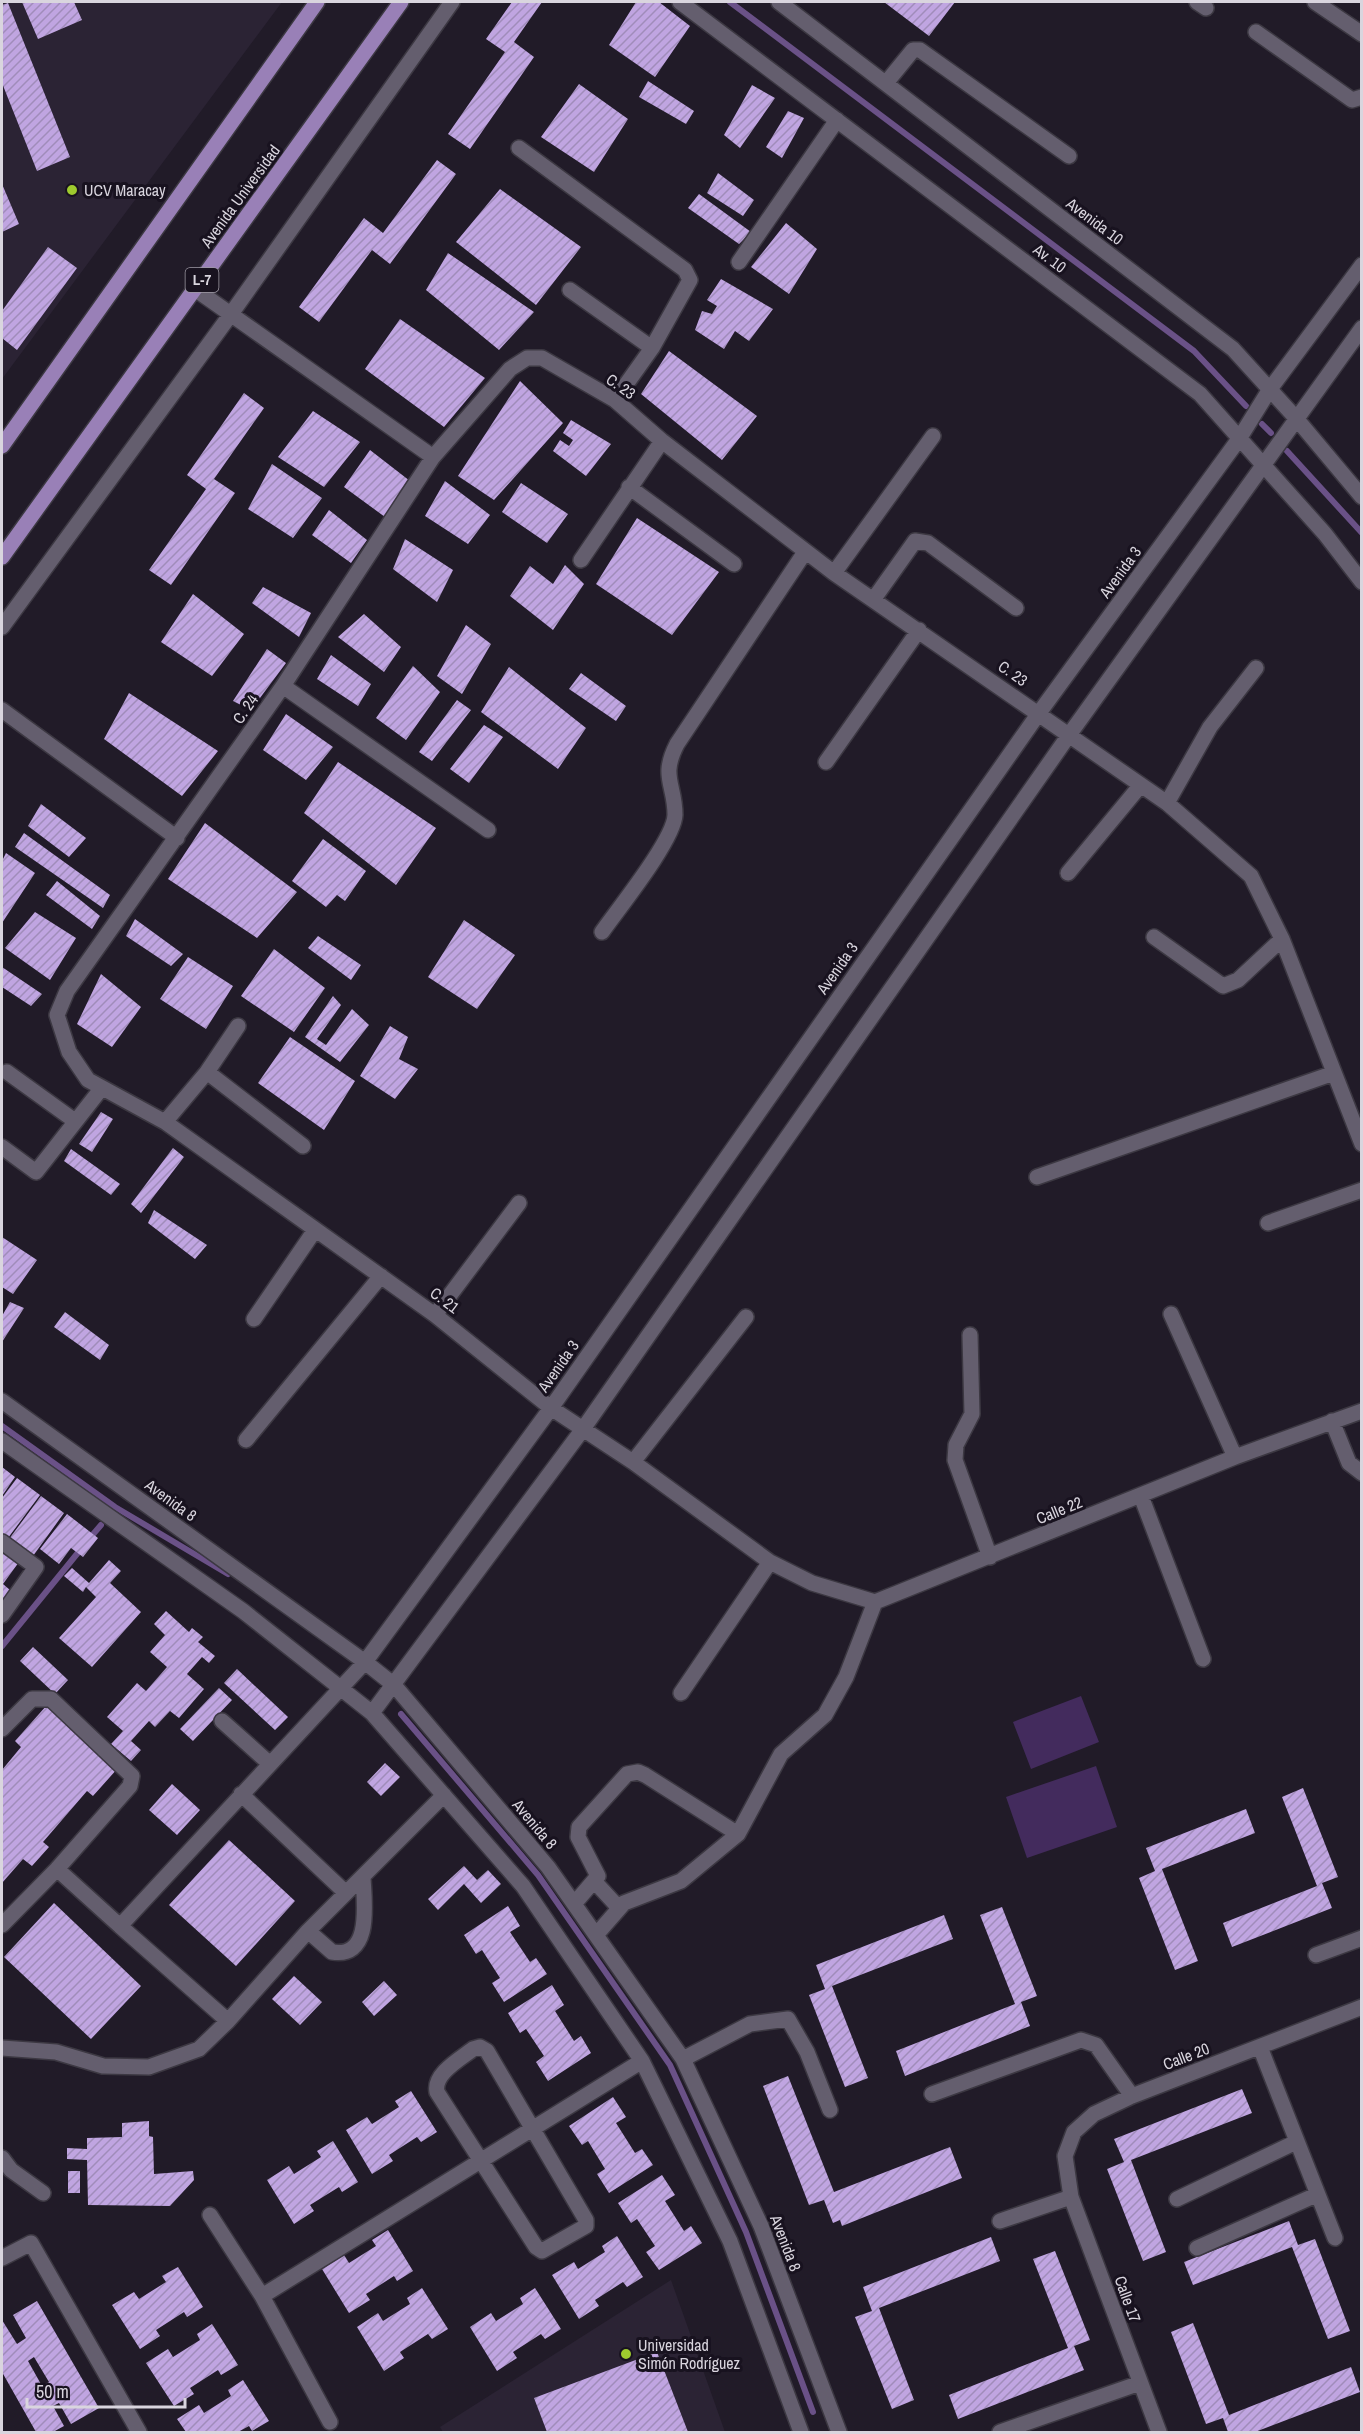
<svg xmlns="http://www.w3.org/2000/svg" width="1363" height="2434" font-family="'Archivo Narrow',sans-serif">
	<style>
		.built { fill: #2b2334 }
		.pitch { fill: #432b5d }
		.lines { fill: none; stroke-linecap: round; stroke-linejoin: round }
		.stream { stroke: #6a5187; stroke-width: 6 }
		.building { fill: url(#building-hatch); fill-rule: evenodd }
		.minor-casing { stroke: #3c3842; stroke-width: 18 }
		.major-casing { stroke: #3c3842; stroke-width: 18 }
		.minor { stroke: #645e6e; stroke-width: 15 }
		.major { stroke: #9980b7; stroke-width: 15 }
		.poi-dot { fill: #9eca2e; stroke: #18121f; stroke-width: 2 }
		.labels { text-anchor: middle; stroke-width: 6; stroke-linejoin: round; paint-order: stroke }
		.shield { fill: #18121f; stroke: #9f9aa5; stroke-width: 1.5 }
		.shield-label { font-size: 15px; font-weight: bold; fill: #d9d5de }
		.poi-label { font-size: 16px; fill: #d9d5de; stroke: #18121f; text-anchor: start }
		.street-label { font-size: 16px; fill: #d9d5de; stroke: #18121f }
	</style>
	<defs>
		<pattern id="building-hatch" width="6" height="6" patternUnits="userSpaceOnUse" patternTransform="scale(1.5)"><rect width="6" height="6" fill="#c0a5e1"/><path d="M-1 1l2-2M0 6l6-6M5 7l2-2" fill="none" stroke="#a08cba"/></pattern>
	</defs>
	<rect width="100%" height="100%" fill="#211b28"/>
	<path class="built" d="M 2,2 L 282,2 L 2,379 Z
		M 671,2280 L 725,2432 L 443,2432 L 440,2427 Z"/>
	<path class="pitch" d="M 1081,1696 L 1099,1742 L 1031,1769 L 1013,1722 Z
		M 1096,1766 L 1117,1827 L 1027,1858 L 1006,1797 Z"/>
	<g class="lines">
		<path class="stream" d="M 730,2 L 1194,351 L 1246,406
			M 1262,424 L 1271,433
			M 1287,451 L 1362,533
			M 2,1426 L 115,1507 L 228,1574
			M 89,1539 L 101,1525
			M 2,1646 L 81,1549
			M 401,1714 L 538,1875 L 670,2065 L 746,2232 L 813,2412"/>
	</g>
	<path class="building" d="M 22,2 L 74,2 L 82,20 L 38,39 Z
		M 512,2 L 542,2 L 514,42 L 534,57 L 470,149 L 448,134 L 505,52 L 486,39 Z
		M 636,2 L 659,2 L 690,26 L 655,77 L 609,45 Z
		M 884,2 L 955,2 L 929,36 Z
		M 8,3 L 70,157 L 37,171 L 2,83 L 2,5 Z
		M 648,81 L 694,111 L 686,124 L 639,97 Z
		M 579,84 L 628,119 L 594,172 L 541,137 Z
		M 752,85 L 775,98 L 740,148 L 724,135 Z
		M 788,111 L 804,118 L 782,158 L 766,147 Z
		M 437,160 L 456,174 L 390,264 L 372,250 L 319,322 L 299,307 L 364,218 L 383,233 Z
		M 718,173 L 754,200 L 743,216 L 707,193 Z
		M 2,184 L 19,224 L 2,232 Z
		M 500,189 L 581,247 L 536,305 L 456,242 Z
		M 699,194 L 751,232 L 739,244 L 688,208 Z
		M 786,223 L 817,249 L 789,294 L 751,267 Z
		M 48,247 L 77,268 L 17,350 L 2,338 L 2,311 Z
		M 448,253 L 534,312 L 499,350 L 426,290 Z
		M 721,279 L 773,309 L 749,341 L 735,331 L 724,349 L 695,330 L 702,311 L 712,314 L 717,306 L 707,300 Z
		M 400,319 L 485,378 L 444,427 L 365,369 Z
		M 669,351 L 757,416 L 722,460 L 641,394 Z
		M 520,381 L 563,423 L 494,500 L 458,476 Z
		M 244,393 L 264,408 L 214,479 L 235,493 L 171,585 L 149,570 L 206,489 L 187,475 Z
		M 313,411 L 360,442 L 324,487 L 278,457 Z
		M 571,420 L 611,444 L 586,476 L 553,451 L 560,440 L 569,446 L 573,440 L 563,433 Z
		M 370,450 L 410,481 L 385,517 L 344,487 Z
		M 272,464 L 322,498 L 293,538 L 248,509 Z
		M 445,481 L 490,515 L 468,544 L 425,516 Z
		M 521,483 L 568,514 L 547,543 L 502,512 Z
		M 329,510 L 367,540 L 351,563 L 312,535 Z
		M 637,518 L 719,572 L 672,635 L 596,584 Z
		M 405,539 L 453,570 L 437,602 L 393,569 Z
		M 565,565 L 584,584 L 553,630 L 510,596 L 530,566 L 553,584 Z
		M 263,587 L 311,613 L 299,637 L 252,603 Z
		M 193,594 L 244,634 L 212,676 L 161,642 Z
		M 364,614 L 401,647 L 384,672 L 338,637 Z
		M 466,625 L 491,644 L 462,694 L 437,676 Z
		M 267,649 L 286,663 L 251,710 L 233,701 Z
		M 331,655 L 371,684 L 358,706 L 317,679 Z
		M 413,666 L 440,692 L 406,740 L 376,718 Z
		M 509,667 L 586,728 L 558,769 L 481,712 Z
		M 581,673 L 626,706 L 616,721 L 569,689 Z
		M 129,693 L 218,751 L 182,796 L 104,739 Z
		M 457,700 L 471,710 L 432,761 L 419,752 Z
		M 286,714 L 333,747 L 306,780 L 263,750 Z
		M 484,725 L 503,737 L 469,783 L 450,769 Z
		M 338,762 L 436,828 L 396,885 L 304,813 Z
		M 41,804 L 86,838 L 69,857 L 28,826 Z
		M 205,823 L 297,892 L 257,938 L 168,879 Z
		M 24,833 L 110,895 L 103,908 L 15,847 Z
		M 323,839 L 366,871 L 345,901 L 337,895 L 326,907 L 292,881 Z
		M 6,853 L 35,873 L 2,923 L 2,861 Z
		M 57,881 L 100,916 L 92,929 L 46,895 Z
		M 35,912 L 76,938 L 50,980 L 5,948 Z
		M 135,919 L 183,954 L 171,966 L 126,936 Z
		M 464,920 L 515,955 L 477,1009 L 428,977 Z
		M 318,936 L 361,965 L 351,980 L 308,948 Z
		M 274,949 L 325,988 L 294,1032 L 241,996 Z
		M 188,957 L 233,986 L 206,1029 L 160,999 Z
		M 2,967 L 42,994 L 31,1006 L 2,987 Z
		M 101,974 L 141,1007 L 112,1047 L 77,1024 Z
		M 333,996 L 341,1005 L 317,1039 L 326,1045 L 352,1009 L 369,1025 L 340,1062 L 305,1037 Z
		M 390,1026 L 408,1037 L 399,1059 L 418,1069 L 395,1099 L 360,1076 Z
		M 290,1037 L 355,1081 L 324,1130 L 258,1083 Z
		M 101,1112 L 113,1119 L 92,1152 L 79,1144 Z
		M 173,1148 L 184,1157 L 141,1213 L 131,1204 Z
		M 71,1149 L 120,1184 L 111,1195 L 64,1161 Z
		M 154,1210 L 207,1245 L 195,1259 L 148,1223 Z
		M 2,1237 L 37,1260 L 13,1294 L 2,1287 Z
		M 10,1302 L 24,1308 L 2,1342 L 2,1316 Z
		M 65,1312 L 109,1345 L 100,1360 L 54,1327 Z
		M 2,1467 L 15,1477 L 2,1496 Z
		M 17,1478 L 40,1495 L 8,1538 L 2,1533 L 2,1498 Z
		M 41,1496 L 64,1513 L 33,1556 L 9,1539 Z
		M 67,1514 L 98,1538 L 83,1557 L 71,1548 L 59,1564 L 40,1549 Z
		M 2,1550 L 19,1562 L 3,1584 L 10,1590 L 2,1602 Z
		M 109,1560 L 121,1571 L 110,1583 L 141,1612 L 92,1667 L 59,1638 L 96,1597 L 86,1587 L 83,1592 L 64,1576 L 72,1568 L 89,1583 Z
		M 166,1611 L 189,1632 L 192,1628 L 203,1637 L 198,1642 L 215,1656 L 209,1663 L 202,1657 L 187,1674 L 204,1689 L 179,1718 L 170,1711 L 155,1727 L 149,1721 L 131,1741 L 141,1750 L 131,1761 L 111,1744 L 123,1731 L 107,1717 L 137,1683 L 146,1691 L 167,1667 L 150,1652 L 165,1635 L 154,1624 Z
		M 33,1647 L 68,1680 L 55,1694 L 20,1661 Z
		M 237,1669 L 288,1717 L 275,1730 L 224,1683 Z
		M 219,1688 L 232,1700 L 193,1741 L 180,1729 Z
		M 47,1705 L 118,1768 L 93,1796 L 87,1791 L 43,1842 L 49,1847 L 32,1866 L 23,1859 L 2,1883 L 2,1770 L 21,1747 L 15,1741 Z
		M 385,1763 L 400,1777 L 381,1796 L 367,1782 Z
		M 172,1784 L 200,1810 L 177,1835 L 149,1810 Z
		M 1303,1788 L 1338,1877 L 1322,1883 L 1332,1908 L 1232,1947 L 1223,1923 L 1317,1886 L 1282,1797 Z
		M 1246,1809 L 1255,1833 L 1162,1869 L 1198,1961 L 1175,1970 L 1139,1878 L 1155,1871 L 1146,1848 Z
		M 229,1840 L 295,1901 L 236,1966 L 169,1905 Z
		M 464,1866 L 477,1880 L 488,1870 L 501,1884 L 481,1903 L 464,1884 L 438,1910 L 428,1899 Z
		M 54,1903 L 141,1986 L 91,2039 L 4,1957 Z
		M 508,1906 L 520,1926 L 510,1932 L 530,1962 L 536,1958 L 547,1974 L 504,2002 L 492,1983 L 500,1978 L 482,1950 L 476,1954 L 464,1935 Z
		M 1002,1907 L 1037,1996 L 1021,2002 L 1030,2026 L 905,2076 L 896,2051 L 1015,2004 L 980,1915 Z
		M 944,1915 L 953,1939 L 832,1986 L 868,2078 L 845,2087 L 809,1995 L 825,1989 L 816,1965 Z
		M 294,1976 L 322,2002 L 300,2025 L 272,1999 Z
		M 384,1981 L 397,1995 L 374,2016 L 362,2002 Z
		M 552,1985 L 564,2005 L 555,2011 L 574,2041 L 581,2036 L 591,2053 L 548,2081 L 536,2062 L 544,2056 L 526,2029 L 520,2033 L 508,2013 Z
		M 788,2076 L 834,2192 L 950,2147 L 962,2178 L 842,2226 L 840,2220 L 833,2223 L 824,2200 L 809,2205 L 763,2086 Z
		M 1242,2089 L 1252,2113 L 1131,2160 L 1166,2252 L 1143,2261 L 1107,2169 L 1124,2162 L 1114,2139 Z
		M 411,2091 L 437,2132 L 421,2142 L 417,2137 L 389,2155 L 393,2161 L 372,2174 L 346,2130 L 367,2117 L 372,2124 L 399,2107 L 395,2101 Z
		M 613,2097 L 626,2117 L 616,2123 L 635,2153 L 642,2149 L 653,2165 L 609,2193 L 597,2174 L 605,2169 L 588,2141 L 582,2145 L 569,2126 Z
		M 149,2121 L 149,2136 L 153,2137 L 154,2174 L 193,2171 L 194,2180 L 170,2206 L 88,2205 L 87,2160 L 67,2159 L 67,2148 L 87,2149 L 87,2138 L 122,2137 L 122,2123 Z
		M 333,2141 L 358,2182 L 342,2192 L 339,2187 L 310,2205 L 314,2211 L 294,2224 L 267,2180 L 289,2166 L 294,2174 L 321,2157 L 317,2151 Z
		M 68,2171 L 80,2171 L 80,2193 L 68,2193 Z
		M 662,2175 L 675,2195 L 665,2201 L 684,2231 L 691,2226 L 702,2243 L 659,2270 L 646,2252 L 655,2246 L 637,2219 L 631,2223 L 618,2203 Z
		M 1289,2221 L 1298,2245 L 1315,2239 L 1350,2331 L 1328,2339 L 1292,2247 L 1193,2285 L 1184,2262 Z
		M 388,2230 L 413,2271 L 397,2281 L 394,2276 L 366,2294 L 370,2300 L 349,2313 L 322,2269 L 344,2255 L 349,2263 L 376,2246 L 372,2240 Z
		M 617,2236 L 643,2277 L 627,2287 L 623,2282 L 595,2300 L 599,2306 L 579,2319 L 552,2275 L 574,2262 L 578,2269 L 605,2252 L 602,2246 Z
		M 991,2237 L 1000,2261 L 879,2308 L 914,2400 L 892,2409 L 855,2317 L 872,2311 L 863,2287 Z
		M 1055,2251 L 1090,2340 L 1074,2346 L 1084,2370 L 958,2419 L 949,2395 L 1068,2348 L 1033,2259 Z
		M 178,2267 L 203,2307 L 187,2317 L 184,2312 L 156,2330 L 160,2336 L 140,2349 L 112,2305 L 134,2292 L 139,2299 L 166,2282 L 162,2276 Z
		M 422,2288 L 448,2329 L 432,2339 L 428,2334 L 400,2352 L 404,2358 L 384,2371 L 357,2327 L 378,2313 L 383,2321 L 410,2304 L 407,2298 Z
		M 535,2288 L 561,2329 L 545,2339 L 541,2334 L 513,2352 L 517,2358 L 497,2371 L 470,2327 L 491,2313 L 496,2321 L 523,2304 L 520,2298 Z
		M 37,2301 L 99,2408 L 71,2424 L 59,2403 L 53,2406 L 64,2426 L 53,2432 L 36,2432 L 2,2372 L 2,2320 L 17,2344 L 26,2338 L 13,2315 ZM 34,2357 L 49,2382 L 42,2386 L 28,2361 Z
		M 1193,2323 L 1229,2415 L 1351,2367 L 1360,2392 L 1255,2432 L 1228,2432 L 1223,2418 L 1206,2424 L 1171,2332 Z
		M 212,2324 L 238,2365 L 221,2375 L 218,2370 L 190,2388 L 194,2394 L 174,2406 L 146,2363 L 168,2349 L 173,2357 L 200,2340 L 197,2334 Z
		M 657,2352 L 688,2432 L 547,2432 L 534,2398 Z
		M 243,2380 L 269,2421 L 252,2431 L 249,2426 L 238,2432 L 186,2432 L 177,2419 L 199,2405 L 204,2413 L 231,2396 L 228,2390 Z"/>
	<g class="lines">
		<g class="minor-casing">
			<path id="minor" d="M 680,2 L 1200,394 L 1325,534 L 1362,582
				M 779,2 L 1233,349 L 1295,417 L 1362,497
				M 1197,2 L 1206,8
				M 1315,2 L 1362,34
				M 1256,32 L 1352,100 L 1362,97
				M 886,83 L 913,50 L 920,50 L 1069,156
				M 519,148 L 685,270 L 690,280 L 652,348 L 615,400
				M 739,262 L 837,120
				M 195,289 L 433,457
				M 570,290 L 652,348
				M 629,487 L 734,564
				M 581,560 L 662,441
				M 834,573 L 933,436
				M 873,600 L 915,541 L 928,543 L 1016,608
				M 2,627 L 231,314 L 452,2
				M 283,686 L 488,830
				M 2,710 L 177,838
				M 826,762 L 919,630
				M 1167,803 L 1210,727 L 1256,668
				M 1068,873 L 1140,786
				M 602,932 C 618,909 674,840 675,815 C 675,784 660,777 677,744 L 805,552
				M 1154,937 L 1223,986 L 1238,980 L 1282,939
				M 7,1072 L 75,1121
				M 207,1072 L 303,1146
				M 165,1122 L 207,1072 L 238,1026
				M 1362,1144 L 1282,939 L 1251,876 L 1167,803 L 834,573 L 662,441 L 615,400 L 542,358 L 527,358 L 510,369 L 433,457 L 283,686 L 67,991 L 57,1015 L 69,1052 L 88,1080 L 165,1122 L 435,1315 L 551,1408 L 633,1462 L 770,1562 L 812,1583 L 875,1602 L 1235,1457 L 1362,1411
				M 2,1147 L 36,1172 L 101,1089
				M 1037,1177 L 1334,1073
				M 1268,1223 L 1362,1190
				M 1171,1314 L 1235,1457
				M 435,1315 L 519,1203
				M 254,1319 L 315,1230
				M 970,1335 L 972,1414 L 956,1445 L 955,1460 L 990,1557
				M 2,1401 L 365,1662 L 394,1685 L 548,1867 L 683,2059 L 761,2226 L 839,2432
				M 1332,1421 L 1349,1463 L 1362,1473
				M 246,1440 L 381,1276
				M 2,1441 L 243,1611 L 372,1713 L 523,1886 L 642,2061 L 730,2241 L 801,2432
				M 633,1462 L 746,1317
				M 1141,1496 L 1203,1659
				M 2,1542 L 36,1567 L 2,1615
				M 681,1693 L 770,1562
				M 372,1713 L 583,1429 L 1069,735 L 1362,328
				M 222,1721 L 269,1763
				M 2,1729 L 32,1699 L 51,1699 L 132,1776 L 130,1786 L 57,1869
				M 595,1882 L 619,1908
				M 346,1893 L 444,1795
				M 574,1904 L 598,1876 L 578,1837 L 579,1827 L 627,1774 L 638,1772 L 645,1775 L 738,1834
				M 2,1925 L 57,1869 L 120,1926
				M 308,1931 L 332,1952 C 373,1959 364,1901 363,1877
				M 596,1935 L 624,1903 L 681,1881 L 738,1834 L 781,1754 L 825,1715 L 846,1677 L 875,1602
				M 1316,1955 L 1362,1938
				M 228,2021 L 120,1926 L 365,1662 L 551,1408 L 1039,713 L 1239,439 L 1270,389 L 1362,265
				M 480,2047 L 487,2051 L 586,2220 L 586,2226 L 542,2251 L 536,2247 L 437,2092 C 433,2074 460,2059 473,2049 Z
				M 1260,2047 L 1335,2238
				M 2,2048 L 56,2052 L 103,2066 L 149,2067 L 199,2049 L 228,2021 L 308,1931 L 346,1893 L 241,1794
				M 683,2059 L 750,2024 L 788,2019 L 807,2052 L 830,2110
				M 932,2094 L 1081,2040 L 1096,2045 L 1132,2096
				M 2,2158 L 11,2170 L 43,2193
				M 1177,2199 L 1296,2142
				M 210,2215 L 262,2296
				M 1000,2221 L 1071,2197
				M 1197,2248 L 1316,2195
				M 2,2258 L 31,2243 L 139,2432
				M 330,2422 L 262,2296 L 642,2061
				M 1000,2432 L 1140,2383
				M 1159,2432 L 1071,2197 L 1065,2156 L 1074,2132 L 1094,2114 L 1132,2096 L 1362,2007"/>
		</g>
		<g class="major-casing">
			<path id="major" d="M 2,446 L 317,2
				M 2,557 L 401,2"/>
		</g>
		<use href="#minor" class="minor"/>
		<use href="#major" class="major"/>
	</g>
	<g class="poi-dot">
		<circle cx="72" cy="190" r="6"/>
		<circle cx="626" cy="2354" r="6"/>
	</g>
	<g class="labels">
		<rect class="shield" x="185.5" y="268" width="33" height="24" rx="4.5"/>
		<g class="shield-label">
			<text x="202" y="285">L-7</text>
		</g>
		<g class="poi-label">
			<text x="84" y="196">UCV Maracay</text>
			<text x="638" y="2351">Universidad<tspan x="638" dy="18">Simón Rodríguez</tspan></text>
		</g>
		<g class="street-label">
			<text transform="translate(240 196) rotate(-54)" y="6">Avenida Universidad</text>
			<text transform="translate(1095 221) rotate(37)" y="6">Avenida 10</text>
			<text transform="translate(1050 258) rotate(37)" y="6">Av. 10</text>
			<text transform="translate(621 386) rotate(35)" y="6">C. 23</text>
			<text transform="translate(1120 572) rotate(-54)" y="6">Avenida 3</text>
			<text transform="translate(1013 673) rotate(35)" y="6">C. 23</text>
			<text transform="translate(245 709) rotate(-55)" y="6">C. 24</text>
			<text transform="translate(837 968) rotate(-55)" y="6">Avenida 3</text>
			<text transform="translate(445 1300) rotate(37)" y="6">C. 21</text>
			<text transform="translate(558 1366) rotate(-55)" y="6">Avenida 3</text>
			<text transform="translate(171 1500) rotate(36)" y="6">Avenida 8</text>
			<text transform="translate(1059 1510) rotate(-22)" y="6">Calle 22</text>
			<text transform="translate(535 1824) rotate(50)" y="6">Avenida 8</text>
			<text transform="translate(1186 2056) rotate(-21)" y="6">Calle 20</text>
			<text transform="translate(786 2243) rotate(69)" y="6">Avenida 8</text>
			<text transform="translate(1128 2299) rotate(70)" y="6">Calle 17</text>
		</g>
	</g>
	<rect width="1363" height="2434" fill="none" stroke="#d9d5de" stroke-width="6"/>
	<path d="M27 2398v9h158v-9" fill="none" stroke="#d9d5de" stroke-width="3"/>
	<text x="36" y="2398" font-size="18" fill="#d9d5de" stroke="#18121f" stroke-width="4.5" paint-order="stroke">50 m</text>
</svg>
